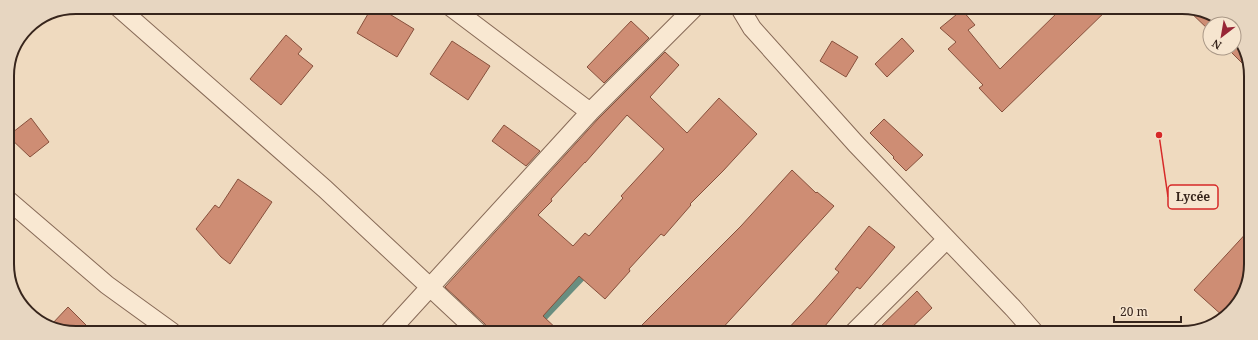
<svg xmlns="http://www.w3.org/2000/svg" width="1258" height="340" font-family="'Noto Serif',serif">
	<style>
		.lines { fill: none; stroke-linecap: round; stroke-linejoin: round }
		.stream { stroke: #698e80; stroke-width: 7 }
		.building { fill: #ce8d74; stroke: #87503c; fill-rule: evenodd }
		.street-casing { stroke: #876a57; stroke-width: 20 }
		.street { stroke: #f9e8d2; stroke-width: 18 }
		.rim { fill: none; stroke: #37251c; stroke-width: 2 }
		.leader { fill: none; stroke: #d62828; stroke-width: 1.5 }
		.callout-dot { fill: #d62828; stroke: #f6e5cf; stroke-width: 1.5 }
		.callout { fill: #f6e5cf; stroke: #d62828; stroke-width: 1.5 }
		.callout-label { font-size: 12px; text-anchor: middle; font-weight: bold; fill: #37251c }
	</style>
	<rect width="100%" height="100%" fill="#efdabf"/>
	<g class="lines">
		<path class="stream" d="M 530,332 L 588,271"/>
	</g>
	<path class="building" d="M 372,7 L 378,7 L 414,29 L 397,57 L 357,33 Z
		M 1062,8 L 1109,8 L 1002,112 L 979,88 L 983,85 L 948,49 L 956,42 L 940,28 L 962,10 L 975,25 L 968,30 L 1000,69 Z
		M 1189,8 L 1195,8 L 1225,24 L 1210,24 L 1210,31 L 1188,10 Z
		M 631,21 L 649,38 L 604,83 L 587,67 Z
		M 1234,34 L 1250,63 L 1250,68 L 1248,69 L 1227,48 L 1234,48 Z
		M 286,35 L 302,49 L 298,54 L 313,66 L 281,105 L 250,79 Z
		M 902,38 L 914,51 L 887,77 L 875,64 Z
		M 452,41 L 490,66 L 468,100 L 430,74 Z
		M 832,41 L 858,57 L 846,77 L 820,61 Z
		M 665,52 L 679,65 L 650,97 L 687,133 L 719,98 L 757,134 L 723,171 L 690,204 L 691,205 L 664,236 L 661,234 L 629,269 L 630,271 L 605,299 L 579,276 L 543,316 L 560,332 L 488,332 L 488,329 L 485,324 L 445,287 L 598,119 ZM 627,115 L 664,149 L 621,196 L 623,198 L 589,236 L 585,233 L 573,246 L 538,215 L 552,201 L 551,199 L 585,162 L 585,163 Z
		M 31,118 L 49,142 L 30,157 L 8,136 Z
		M 884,119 L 923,155 L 906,171 L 893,158 L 894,157 L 870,133 Z
		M 504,125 L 540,151 L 526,166 L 492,141 Z
		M 792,170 L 816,193 L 817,192 L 834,206 L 719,332 L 635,332 L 741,226 Z
		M 238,179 L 272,202 L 230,264 L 221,257 L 196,229 L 215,205 L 219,208 Z
		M 869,226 L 895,247 L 860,289 L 857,287 L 820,332 L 785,332 L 813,302 L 839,272 L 835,269 Z
		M 1250,229 L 1250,277 L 1227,316 L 1224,317 L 1194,290 Z
		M 917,291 L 932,308 L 906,333 L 874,333 Z
		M 68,307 L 93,332 L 63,332 L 51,325 Z"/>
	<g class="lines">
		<g class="street-casing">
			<path id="street" d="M 118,7 L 325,189 L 478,332
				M 451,7 L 590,112
				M 740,8 L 752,28 L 856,144 L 1013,308 L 1035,333
				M 8,200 L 107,285 L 172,332
				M 389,332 L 590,112 L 694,8
				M 854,332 L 947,239"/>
		</g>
		<use href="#street" class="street"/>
	</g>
	<path d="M0 0H1258V340H0ZM76 14H1182A62 62 0 0 1 1244 76V264A62 62 0 0 1 1182 326H76A62 62 0 0 1 14 264V76A62 62 0 0 1 76 14Z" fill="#e7d6c1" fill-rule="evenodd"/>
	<path class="rim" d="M76 14H1182A62 62 0 0 1 1244 76V264A62 62 0 0 1 1182 326H76A62 62 0 0 1 14 264V76A62 62 0 0 1 76 14Z"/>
	<path class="leader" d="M1159 135L1168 197"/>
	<circle class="callout-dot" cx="1159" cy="135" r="4"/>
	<rect class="callout" x="1168" y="185" width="50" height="24" rx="4"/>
	<g class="callout-label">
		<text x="1193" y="201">Lycée</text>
	</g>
	<g transform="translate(1222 36) rotate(211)"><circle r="19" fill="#f6e5cf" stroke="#aa9887"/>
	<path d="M0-3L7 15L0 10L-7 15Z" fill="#982636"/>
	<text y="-6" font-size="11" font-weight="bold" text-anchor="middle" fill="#37251c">N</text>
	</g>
	<path d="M1114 316v6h67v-6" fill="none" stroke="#37251c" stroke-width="2"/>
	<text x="1120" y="316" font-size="12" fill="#37251c" stroke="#f6e5cf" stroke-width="3" paint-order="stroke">20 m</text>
</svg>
